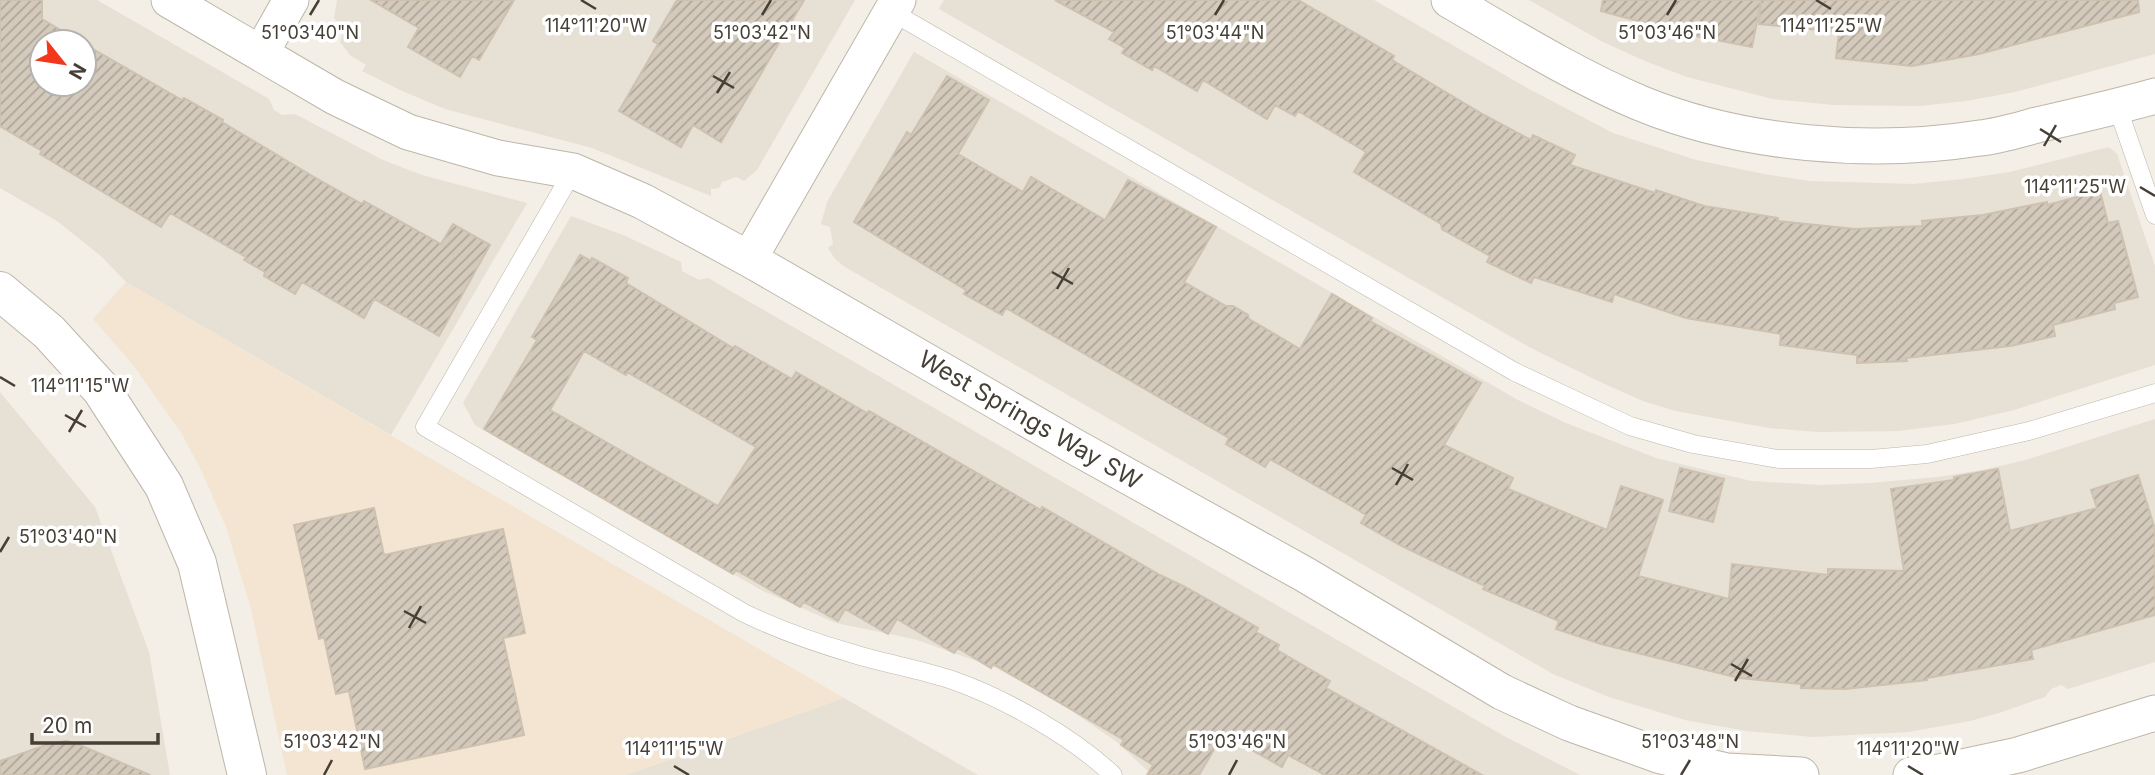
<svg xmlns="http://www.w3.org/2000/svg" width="2155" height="775" font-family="Inter,sans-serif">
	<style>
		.residential { fill: #e6e0d5; fill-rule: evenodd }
		.commercial { fill: #f4e5d2 }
		.building { fill: url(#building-hatch); stroke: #cec1b0; stroke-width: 2; fill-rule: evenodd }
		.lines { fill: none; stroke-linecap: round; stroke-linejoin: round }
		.service-casing { stroke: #beb6a9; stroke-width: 19 }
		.minor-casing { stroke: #beb6a9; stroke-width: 37 }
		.tertiary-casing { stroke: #beb6a9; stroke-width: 40 }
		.service { stroke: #fff; stroke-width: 18 }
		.minor { stroke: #fff; stroke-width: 35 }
		.tertiary { stroke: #fff; stroke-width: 38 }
		.ticks { fill: none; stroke: #453f36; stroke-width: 2.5 }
		.labels { text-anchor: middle; stroke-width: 7; stroke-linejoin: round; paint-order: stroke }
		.street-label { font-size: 24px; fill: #453f36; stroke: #fff }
		.ticks-label { font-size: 18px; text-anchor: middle; fill: #453f36; stroke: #fff; stroke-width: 7; stroke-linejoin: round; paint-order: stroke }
	</style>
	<defs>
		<pattern id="building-hatch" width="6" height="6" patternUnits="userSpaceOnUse" patternTransform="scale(1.75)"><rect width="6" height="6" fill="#d4cabc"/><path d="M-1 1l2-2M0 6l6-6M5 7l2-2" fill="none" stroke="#aea59a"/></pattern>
	</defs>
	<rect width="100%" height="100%" fill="#f3eee6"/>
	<path class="residential" d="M 0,0 L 97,0 L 269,99 L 274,110 L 282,115 L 295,114 L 383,160 L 422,175 L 527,203 L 391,435 L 126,282 L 101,256 L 57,221 L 0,188 ZM 42,42 L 84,42 L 84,84 L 42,84 Z
		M 337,0 L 855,0 L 757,170 L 744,181 L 736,177 L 722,182 L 719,188 L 711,189 L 711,196 L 592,148 L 445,109 L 400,90 L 362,71 L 366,65 L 350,55 L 340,42 L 343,34 L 340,24 L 334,18 Z
		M 944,0 L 1374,0 L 1529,89 L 1613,133 L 1696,160 L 1764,174 L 1810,181 L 1913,184 L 1963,179 L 2010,172 L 2109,147 L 2117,154 L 2155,266 L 2155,365 L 2014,410 L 1954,424 L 1898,431 L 1818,432 L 1769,428 L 1676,411 L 1643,401 L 1596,380 L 1531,348 L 939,9 Z
		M 1529,0 L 2155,0 L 2155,54 L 2015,92 L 1966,101 L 1919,106 L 1834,105 L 1773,99 L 1687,77 L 1645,61 L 1603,42 Z
		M 914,52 L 1518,400 L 1566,423 L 1656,458 L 1751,481 L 1822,485 L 1870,483 L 1938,477 L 1982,470 L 2026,460 L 2155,419 L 2155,662 L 2068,689 L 2061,685 L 2051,689 L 2045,697 L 1999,713 L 1970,721 L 1908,732 L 1813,737 L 1746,731 L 1685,720 L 1609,697 L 1553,674 L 845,267 L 835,259 L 828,248 L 833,244 L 830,227 L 821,224 L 827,202 Z
		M 571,216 L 623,235 L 681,262 L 682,271 L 699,280 L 708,278 L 1504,736 L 1580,775 L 1152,775 L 1117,742 L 1060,703 L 996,668 L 914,639 L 836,623 L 761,590 L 475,425 L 463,403 Z
		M 0,392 L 95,507 L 149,652 L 170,775 L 0,775 Z
		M 844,698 L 978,775 L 626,775 Z"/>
	<path class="commercial" d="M 126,282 L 844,698 L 626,775 L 287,775 L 250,605 L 226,527 L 201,470 L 182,434 L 134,366 L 93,319 Z"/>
	<path class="building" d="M 0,0 L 42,0 L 42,19 L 81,42 L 42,42 L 42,84 L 84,84 L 84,44 L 182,100 L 184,98 L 223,120 L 222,122 L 314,177 L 362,204 L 364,201 L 441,244 L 453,224 L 490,245 L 439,336 L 374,299 L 364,318 L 302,282 L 295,294 L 264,276 L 265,272 L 244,260 L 246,257 L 170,213 L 161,227 L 40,154 L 42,151 L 0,126 Z
		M 371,0 L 514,0 L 479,60 L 472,56 L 460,77 L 408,47 L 419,28 Z
		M 677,0 L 804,0 L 721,142 L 693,125 L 681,147 L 619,111 L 658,44 L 653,41 Z
		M 1055,0 L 1298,0 L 1394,56 L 1392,60 L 1484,115 L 1531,140 L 1533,135 L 1575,155 L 1570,165 L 1655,193 L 1656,190 L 1704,206 L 1778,218 L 1777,221 L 1855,229 L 1923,226 L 1922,221 L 1983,215 L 2047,202 L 2047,205 L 2100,191 L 2108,223 L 2118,221 L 2138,297 L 2114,303 L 2115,309 L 2053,325 L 2055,336 L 2010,346 L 1906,358 L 1907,361 L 1857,363 L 1857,355 L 1780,345 L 1781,334 L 1686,318 L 1614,294 L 1612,302 L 1534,277 L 1531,283 L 1487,262 L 1490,256 L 1442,229 L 1441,224 L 1354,172 L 1366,152 L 1298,111 L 1295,116 L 1275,105 L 1267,119 L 1203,80 L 1197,91 L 1154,66 L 1152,70 L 1122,53 L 1125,48 L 1109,39 L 1114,32 Z
		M 1603,0 L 2138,0 L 2139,12 L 1979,54 L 1912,66 L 1836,58 L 1839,32 L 1759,24 L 1761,1 L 1752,47 L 1686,34 L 1601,11 Z
		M 947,76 L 989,100 L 958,154 L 1023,192 L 1031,177 L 1105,220 L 1128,180 L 1216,227 L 1184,282 L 1226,306 L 1233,306 L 1248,315 L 1249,319 L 1300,349 L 1332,294 L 1372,318 L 1370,321 L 1481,383 L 1444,445 L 1513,478 L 1508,489 L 1607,530 L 1621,486 L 1663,500 L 1638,576 L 1729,599 L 1732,564 L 1828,575 L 1828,569 L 1904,571 L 1891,489 L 1954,480 L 1954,477 L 1998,469 L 2010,531 L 2097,508 L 2091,490 L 2138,475 L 2155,529 L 2155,615 L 2031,650 L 2033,659 L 1927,678 L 1927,680 L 1845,689 L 1801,688 L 1801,684 L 1739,678 L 1601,644 L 1556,629 L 1559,621 L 1483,589 L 1485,586 L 1400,545 L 1361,523 L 1366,515 L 1353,507 L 1270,459 L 1265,467 L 1226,444 L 1229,438 L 1006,308 L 1002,315 L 964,294 L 966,290 L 854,222 L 907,132 L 911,135 Z
		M 580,255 L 591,261 L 592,258 L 628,278 L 626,283 L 733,348 L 735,346 L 792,379 L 796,372 L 867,413 L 869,411 L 1041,510 L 1042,507 L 1160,575 L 1185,587 L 1258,628 L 1256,632 L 1279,645 L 1277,650 L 1330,681 L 1326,688 L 1482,775 L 1325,775 L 1288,755 L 1282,767 L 1223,734 L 1199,775 L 1147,775 L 1153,765 L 1121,745 L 1124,740 L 993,664 L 991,668 L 958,648 L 954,653 L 897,619 L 888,634 L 845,609 L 838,621 L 804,602 L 800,607 L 736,570 L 733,574 L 484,429 L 537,340 L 532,337 ZM 584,351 L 626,375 L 627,372 L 756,447 L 718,506 L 550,410 Z
		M 1680,468 L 1724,479 L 1713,522 L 1669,511 Z
		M 374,508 L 384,555 L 503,529 L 525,633 L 503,638 L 524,735 L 365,769 L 349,691 L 336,694 L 324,637 L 319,639 L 294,525 Z
		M 66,741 L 75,743 L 150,775 L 0,775 L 0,761 L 49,744 Z"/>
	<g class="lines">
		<g class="service-casing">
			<path id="service" d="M 892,12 L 1515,372 L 1630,426 L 1693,444 L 1778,459 L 1871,459 L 1927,454 L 2029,431 L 2155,393
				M 2117,106 L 2155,215
				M 573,171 L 425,427 L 744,613 C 779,630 816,643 854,654 C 886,664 920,669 952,680 C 1004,698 1073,737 1113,775"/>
		</g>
		<g class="minor-casing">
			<path id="minor" d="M 169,0 L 335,97 L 408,132 L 498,158 L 573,171 L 642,201 L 749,259 L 1077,448 L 1304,574 L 1502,692 L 1569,723 L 1661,756 L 1727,771 L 1801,775
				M 1449,0 C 1511,36 1574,75 1640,103 C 1742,145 1871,155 1980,138 C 1999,136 2018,130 2037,125 C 2076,116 2116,107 2155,96
				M 261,53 L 291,0
				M 749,259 L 898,0
				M 1911,775 L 1929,774 L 2018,755 L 2155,713"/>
		</g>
		<g class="tertiary-casing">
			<path id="tertiary" d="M 0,291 L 49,332 L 101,389 L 164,486 L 197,563 L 247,775"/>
		</g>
		<use href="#service" class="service"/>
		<use href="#minor" class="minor"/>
		<use href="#tertiary" class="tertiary"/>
	</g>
	<path class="ticks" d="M 581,0 L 596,9M 1816,0 L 1831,9M 310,15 L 319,0M 762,15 L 771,0M 1215,15 L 1224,0M 1667,15 L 1676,0M 713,76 L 734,88M 717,93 L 730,72M 2040,129 L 2061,142M 2044,146 L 2056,125M 2140,187 L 2155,196M 1052,272 L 1073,284M 1057,289 L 1069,268M 0,377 L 15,386M 65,415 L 86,427M 69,432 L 82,410M 1392,468 L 1413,480M 1396,485 L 1408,464M 0,552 L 9,537M 404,611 L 426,623M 409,628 L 421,606M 1731,664 L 1752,676M 1735,681 L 1748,659M 674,766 L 689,775M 1908,766 L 1923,775M 324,775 L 332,760M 1229,775 L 1237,760M 1681,775 L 1690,760"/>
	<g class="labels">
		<g class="street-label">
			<text transform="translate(1030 420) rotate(30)" y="8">West Springs Way SW</text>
		</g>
	</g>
	<g class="ticks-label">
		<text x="1831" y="32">114°11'25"W</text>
		<text x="596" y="32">114°11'20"W</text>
		<text x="310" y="39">51°03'40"N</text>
		<text x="762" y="39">51°03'42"N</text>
		<text x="1215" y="39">51°03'44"N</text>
		<text x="1667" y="39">51°03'46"N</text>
		<text x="2075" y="193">114°11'25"W</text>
		<text x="80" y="392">114°11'15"W</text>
		<text x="68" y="543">51°03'40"N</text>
		<text x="332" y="748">51°03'42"N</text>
		<text x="1237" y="748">51°03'46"N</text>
		<text x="1690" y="748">51°03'48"N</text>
		<text x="674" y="755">114°11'15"W</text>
		<text x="1908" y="755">114°11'20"W</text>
	</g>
	<g transform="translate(63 63) rotate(120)"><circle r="33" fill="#ffffff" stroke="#b5b2af" stroke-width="2"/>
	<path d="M0-5L12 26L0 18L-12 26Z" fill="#f3371d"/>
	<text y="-10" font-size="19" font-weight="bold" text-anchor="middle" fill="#453f36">N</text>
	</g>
	<path d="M32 733v10h126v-10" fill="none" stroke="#453f36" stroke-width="3.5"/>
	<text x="42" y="733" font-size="21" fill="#453f36" stroke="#ffffff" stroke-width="5" paint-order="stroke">20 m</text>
</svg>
